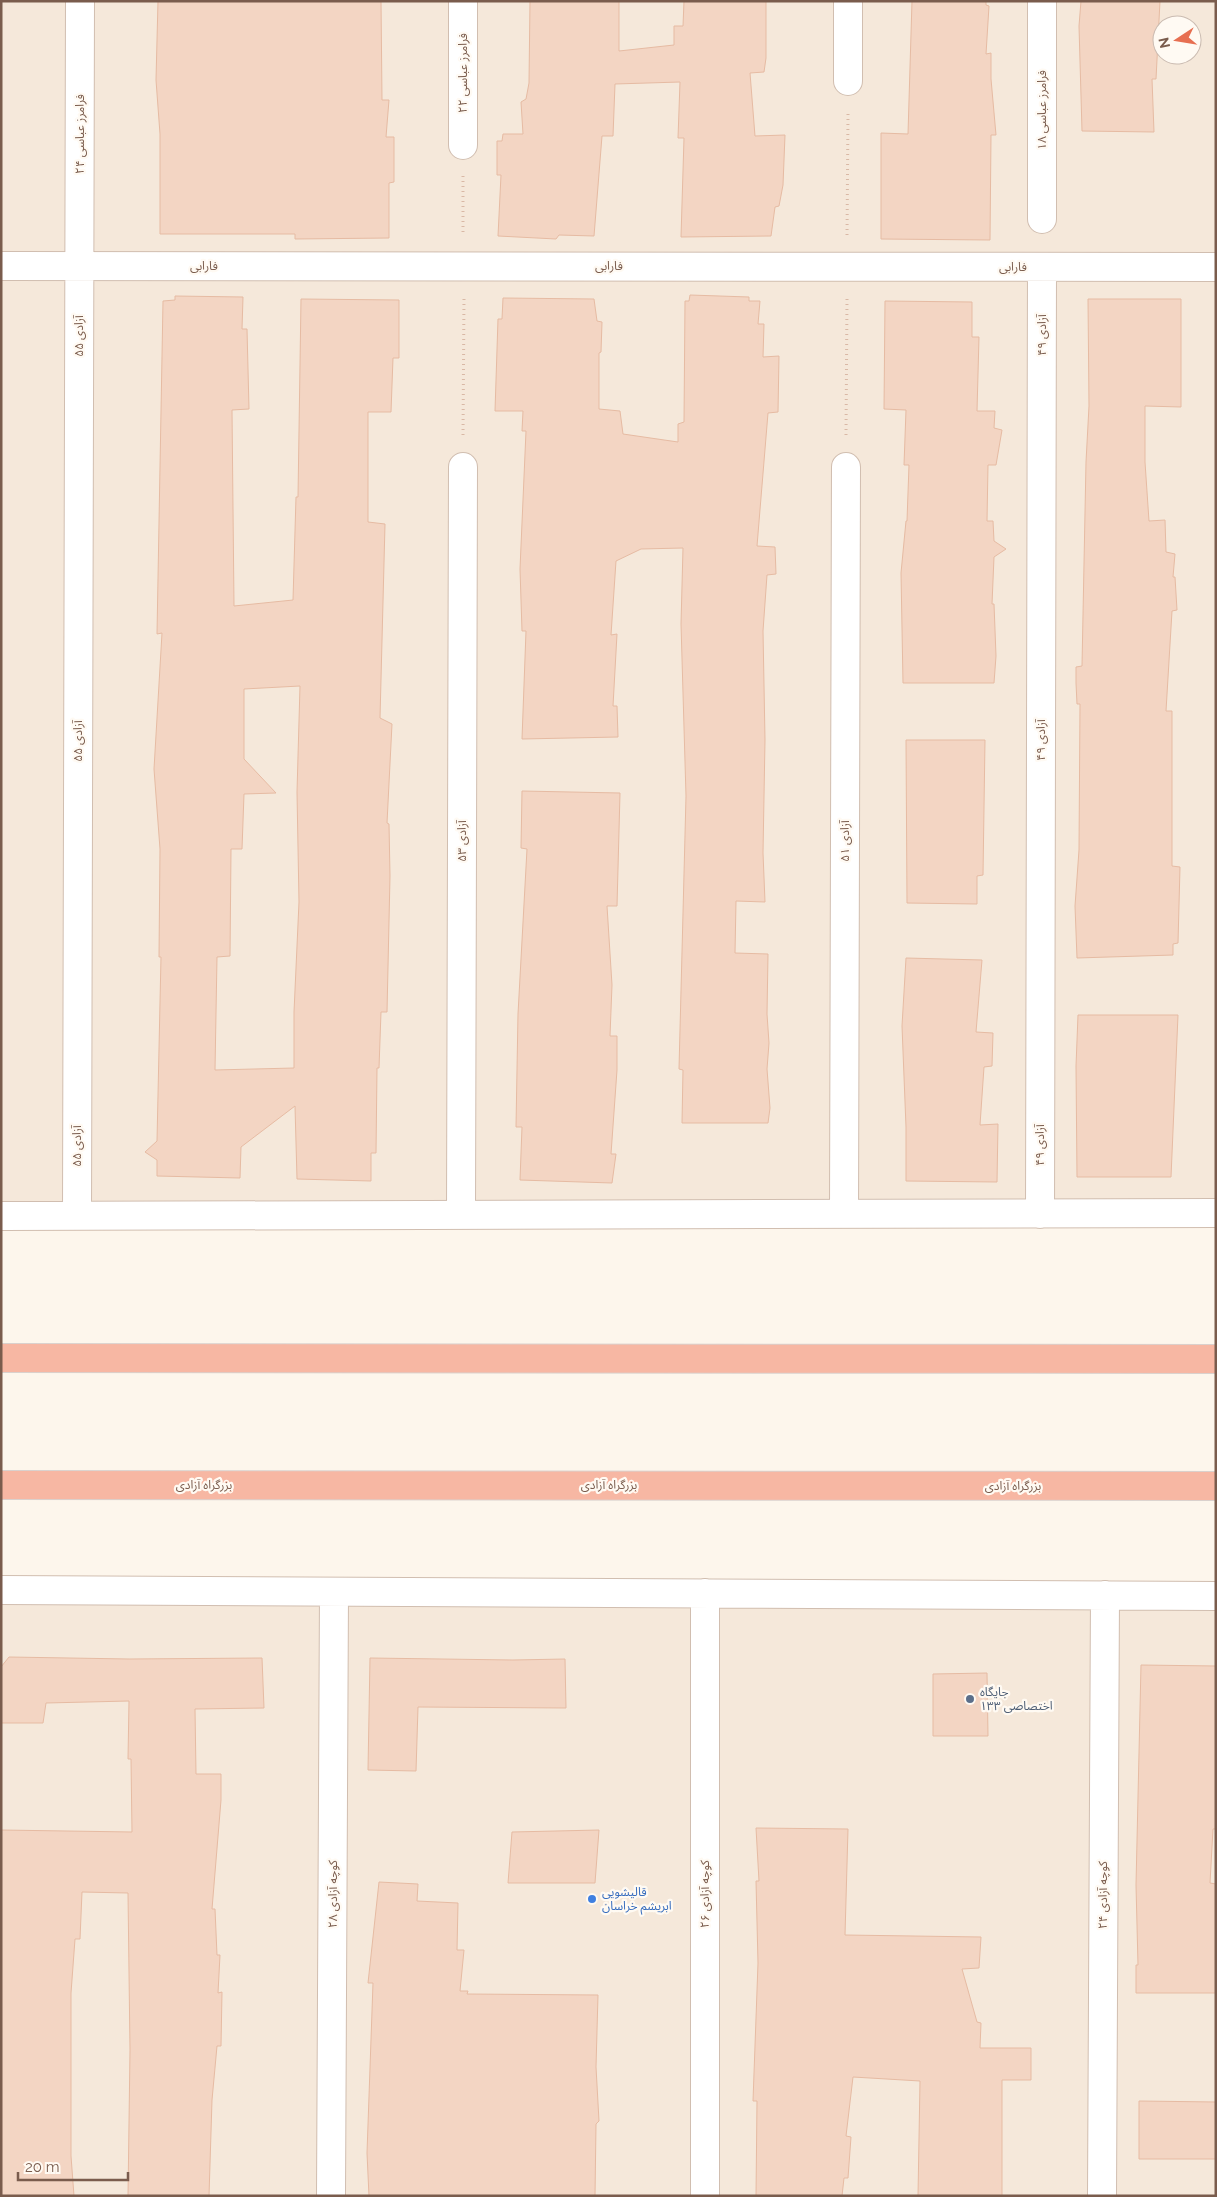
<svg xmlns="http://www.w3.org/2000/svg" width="1217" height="2197" font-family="Raleway,'Noto Sans Arabic',sans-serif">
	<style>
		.residential { fill: #f5e8da; fill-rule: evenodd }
		.building { fill: #f3d5c3; stroke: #e6bba3; fill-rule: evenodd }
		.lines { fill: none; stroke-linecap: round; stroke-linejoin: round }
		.minor-casing { stroke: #d1beb0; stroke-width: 30 }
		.highway-casing { stroke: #dad1cd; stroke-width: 30 }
		.path { stroke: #d9b8a5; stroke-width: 3; stroke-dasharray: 1 4; stroke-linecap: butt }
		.minor { stroke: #fff; stroke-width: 28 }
		.highway { stroke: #f7b7a3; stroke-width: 28 }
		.service-dot { fill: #5c6f8a; stroke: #fffaf3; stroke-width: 2 }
		.shop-dot { fill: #3f7fe0; stroke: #fffaf3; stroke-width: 2 }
		.labels { text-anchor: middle; stroke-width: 4.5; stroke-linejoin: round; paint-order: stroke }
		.street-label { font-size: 12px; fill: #7a5c4d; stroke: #fffaf3 }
		.service-label { font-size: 12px; fill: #4e5e75; stroke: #fffaf3; text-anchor: start }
		.shop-label { font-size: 12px; fill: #366cbe; stroke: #fffaf3; text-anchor: start }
	</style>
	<rect width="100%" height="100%" fill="#fdf6ec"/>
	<path class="residential" d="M 1,1 L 1216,1 L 1216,1213 L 1,1219 ZM 1162,25 L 1192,25 L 1192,55 L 1162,55 Z
		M 1,1601 L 1216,1602 L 1216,2196 L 1,2196 Z"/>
	<path class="building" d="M 158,1 L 381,1 L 382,100 L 389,100 L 386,137 L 394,137 L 394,182 L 389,183 L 389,238 L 295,239 L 295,234 L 160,234 L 160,134 L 156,80 Z
		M 530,1 L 619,1 L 619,51 L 674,45 L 674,26 L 683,26 L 684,1 L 766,1 L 766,58 L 764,72 L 750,73 L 755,136 L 785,135 L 783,185 L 779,206 L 775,207 L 771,236 L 681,237 L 684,138 L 678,138 L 680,82 L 615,84 L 613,136 L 602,136 L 594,236 L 559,235 L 556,239 L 498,236 L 501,175 L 497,175 L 497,141 L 502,141 L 503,134 L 523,134 L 521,102 L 526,99 L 529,83 Z
		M 912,1 L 986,1 L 986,5 L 989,6 L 986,54 L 991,53 L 991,79 L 996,135 L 991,135 L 990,240 L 881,239 L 881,133 L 908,134 Z
		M 1081,1 L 1160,1 L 1156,79 L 1152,79 L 1154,132 L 1082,131 L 1079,26 Z
		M 690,295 L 749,297 L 749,301 L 760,301 L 758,324 L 764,324 L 763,357 L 779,356 L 778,412 L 768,413 L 757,546 L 775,547 L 776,574 L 767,575 L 763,631 L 765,740 L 763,853 L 765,902 L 736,901 L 735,953 L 768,954 L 767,1014 L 769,1043 L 767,1069 L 770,1108 L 768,1123 L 682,1123 L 683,1070 L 679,1069 L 686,796 L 681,624 L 683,548 L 641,549 L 616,561 L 611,635 L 617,634 L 613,706 L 617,706 L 618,737 L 522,739 L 526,631 L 522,631 L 520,569 L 526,431 L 522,431 L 523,411 L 495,411 L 498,319 L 502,319 L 503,298 L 594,299 L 597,321 L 602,322 L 601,352 L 599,353 L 599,409 L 620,411 L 623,434 L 678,442 L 678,424 L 684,422 L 685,301 L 689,301 Z
		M 175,296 L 243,297 L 242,329 L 247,329 L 249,409 L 232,410 L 234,606 L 293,600 L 296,497 L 298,497 L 301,299 L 399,300 L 399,358 L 393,358 L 391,412 L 368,412 L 368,522 L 385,524 L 380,718 L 392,724 L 387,823 L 389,824 L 390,876 L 387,1012 L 381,1012 L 379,1068 L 377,1068 L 376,1153 L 371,1153 L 371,1181 L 297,1179 L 295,1106 L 241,1147 L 240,1178 L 157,1176 L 157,1160 L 145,1152 L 157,1141 L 161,957 L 159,957 L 160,849 L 154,769 L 162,633 L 157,634 L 163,301 L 175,300 ZM 300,686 L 297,792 L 299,902 L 294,1012 L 294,1068 L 215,1070 L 217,957 L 230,956 L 231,849 L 242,849 L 244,794 L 276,793 L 244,759 L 244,689 Z
		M 1088,299 L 1181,299 L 1181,407 L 1145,406 L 1145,462 L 1149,521 L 1165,520 L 1166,552 L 1175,554 L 1173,577 L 1175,577 L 1177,610 L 1172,611 L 1166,711 L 1172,711 L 1172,866 L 1180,867 L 1178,943 L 1173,944 L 1173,955 L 1077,958 L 1075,906 L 1079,850 L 1080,704 L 1077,704 L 1076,683 L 1076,667 L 1082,666 L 1086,462 L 1089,406 Z
		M 885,301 L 972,302 L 972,337 L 979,337 L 977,411 L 995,411 L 994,428 L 1002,430 L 996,465 L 988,465 L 987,521 L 993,521 L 994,541 L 1006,549 L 994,557 L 992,604 L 994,604 L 996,656 L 994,683 L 903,683 L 901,573 L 906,521 L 907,521 L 909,465 L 904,465 L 906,410 L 884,409 Z
		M 906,740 L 985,740 L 983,875 L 977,876 L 977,904 L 907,903 Z
		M 522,791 L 620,793 L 617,906 L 607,906 L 612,985 L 610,1036 L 617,1036 L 617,1070 L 611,1154 L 616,1154 L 612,1183 L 520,1180 L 522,1127 L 516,1127 L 518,1014 L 527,849 L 521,848 Z
		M 906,958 L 982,960 L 976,1032 L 993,1033 L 992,1066 L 984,1067 L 980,1125 L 998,1124 L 997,1182 L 906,1181 L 906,1127 L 902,1026 Z
		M 1078,1015 L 1178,1015 L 1171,1177 L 1077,1177 L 1076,1066 Z
		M 9,1657 L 129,1659 L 262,1658 L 264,1708 L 195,1709 L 196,1774 L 221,1774 L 221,1800 L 212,1909 L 215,1909 L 217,1955 L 220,1955 L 218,1993 L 222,1992 L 221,2046 L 217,2046 L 212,2100 L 209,2196 L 128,2196 L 130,2050 L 128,1893 L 82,1892 L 80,1939 L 75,1939 L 71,1993 L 71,2156 L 74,2196 L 1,2196 L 1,1830 L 132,1832 L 131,1759 L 128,1759 L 129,1701 L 46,1703 L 43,1723 L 1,1723 L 1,1667 Z
		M 370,1658 L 513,1660 L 565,1659 L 566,1708 L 418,1707 L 416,1771 L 368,1770 Z
		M 1141,1665 L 1216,1666 L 1216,1829 L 1213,1829 L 1210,1883 L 1216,1884 L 1216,1993 L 1136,1993 L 1136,1965 L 1138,1965 L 1136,1885 Z
		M 987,1673 L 988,1736 L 933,1736 L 933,1674 Z
		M 756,1828 L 848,1829 L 845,1935 L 981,1937 L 979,1968 L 962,1969 L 977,2022 L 981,2023 L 980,2048 L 1031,2048 L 1031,2080 L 1002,2080 L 1002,2196 L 918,2196 L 920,2081 L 853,2077 L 846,2136 L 851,2137 L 848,2178 L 844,2178 L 842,2196 L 756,2196 L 757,2101 L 753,2101 L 758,1963 L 756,1881 L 759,1881 Z
		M 599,1830 L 595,1883 L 508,1883 L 512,1832 Z
		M 379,1882 L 418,1884 L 417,1901 L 458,1903 L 457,1950 L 464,1950 L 460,1991 L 468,1991 L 467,1994 L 598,1995 L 596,2067 L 599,2121 L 596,2124 L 595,2196 L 369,2196 L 367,2153 L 373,1983 L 368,1983 Z
		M 1139,2101 L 1216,2102 L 1216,2159 L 1139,2159 Z"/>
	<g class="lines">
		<g class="minor-casing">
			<path id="minor" d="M 848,81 L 848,1
				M 463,145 L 463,1
				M 1042,219 L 1042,1
				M 1,266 L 1216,267
				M 844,1214 L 846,467
				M 1040,1214 L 1042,267
				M 461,1215 L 463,467
				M 1,1216 L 1216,1213
				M 77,1216 L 80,1
				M 1,1590 L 1216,1596
				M 705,1593 L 705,2196
				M 331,2196 L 334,1592
				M 1102,2196 L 1105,1595"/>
		</g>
		<g class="highway-casing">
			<path id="highway" d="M 1,1358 L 1216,1359
				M 1,1485 L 1216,1486"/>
		</g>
		<path class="path" d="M 463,176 L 463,235
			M 847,235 L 848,114
			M 463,435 L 464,298
			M 846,435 L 847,299"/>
		<use href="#minor" class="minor"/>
		<use href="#highway" class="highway"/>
	</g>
	<circle class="service-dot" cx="970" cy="1699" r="5"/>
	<circle class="shop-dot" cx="592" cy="1899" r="5"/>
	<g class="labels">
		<g class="street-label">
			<text transform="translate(463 73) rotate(-90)" y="4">فرامرز عباسی ۲۲</text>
			<text transform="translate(1042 110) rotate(-90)" y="4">فرامرز عباسی ۱۸</text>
			<text transform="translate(80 134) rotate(-90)" y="4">فرامرز عباسی ۲۴</text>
			<text x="204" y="270">فارابی</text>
			<text x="609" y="270">فارابی</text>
			<text x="1013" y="271">فارابی</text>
			<text transform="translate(1042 335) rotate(-90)" y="4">۴۹ آزادی</text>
			<text transform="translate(79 336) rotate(-90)" y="4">آزادی ۵۵</text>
			<text transform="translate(1041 740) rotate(-90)" y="4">۴۹ آزادی</text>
			<text transform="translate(78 741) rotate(-90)" y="4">آزادی ۵۵</text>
			<text transform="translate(462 841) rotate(-90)" y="4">۵۳ آزادی</text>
			<text transform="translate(845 841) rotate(-90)" y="4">۵۱ آزادی</text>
			<text transform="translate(1040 1145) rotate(-90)" y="4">۴۹ آزادی</text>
			<text transform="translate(77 1146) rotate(-90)" y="4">آزادی ۵۵</text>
			<text x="204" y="1489">بزرگراه آزادی</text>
			<text x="609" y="1489">بزرگراه آزادی</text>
			<text x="1013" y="1490">بزرگراه آزادی</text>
			<text transform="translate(333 1894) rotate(-90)" y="4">کوچه آزادی ۲۸</text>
			<text transform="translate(705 1894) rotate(-90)" y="4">کوچه آزادی ۲۶</text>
			<text transform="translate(1103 1895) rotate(-90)" y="4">کوچه آزادی ۲۴</text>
		</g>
		<g class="service-label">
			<text x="980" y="1696">جایگاه<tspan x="980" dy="14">اختصاصی ۱۳۳</tspan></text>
		</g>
		<g class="shop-label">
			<text x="602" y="1896">قالیشویی<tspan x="602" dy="14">ابریشم خراسان</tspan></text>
		</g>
	</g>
	<rect width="1217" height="2197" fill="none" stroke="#7a5c4d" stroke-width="5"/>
	<g transform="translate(1177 40) rotate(258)"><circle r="24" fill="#fffaf3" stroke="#cabbb1"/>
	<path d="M0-4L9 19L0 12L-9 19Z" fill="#e76f51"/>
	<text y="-8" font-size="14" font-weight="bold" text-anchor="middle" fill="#7a5c4d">N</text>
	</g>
	<path d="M18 2172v8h110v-8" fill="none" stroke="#7a5c4d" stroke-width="2.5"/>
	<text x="25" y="2172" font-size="15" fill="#7a5c4d" stroke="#fffaf3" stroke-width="4" paint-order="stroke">20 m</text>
</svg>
